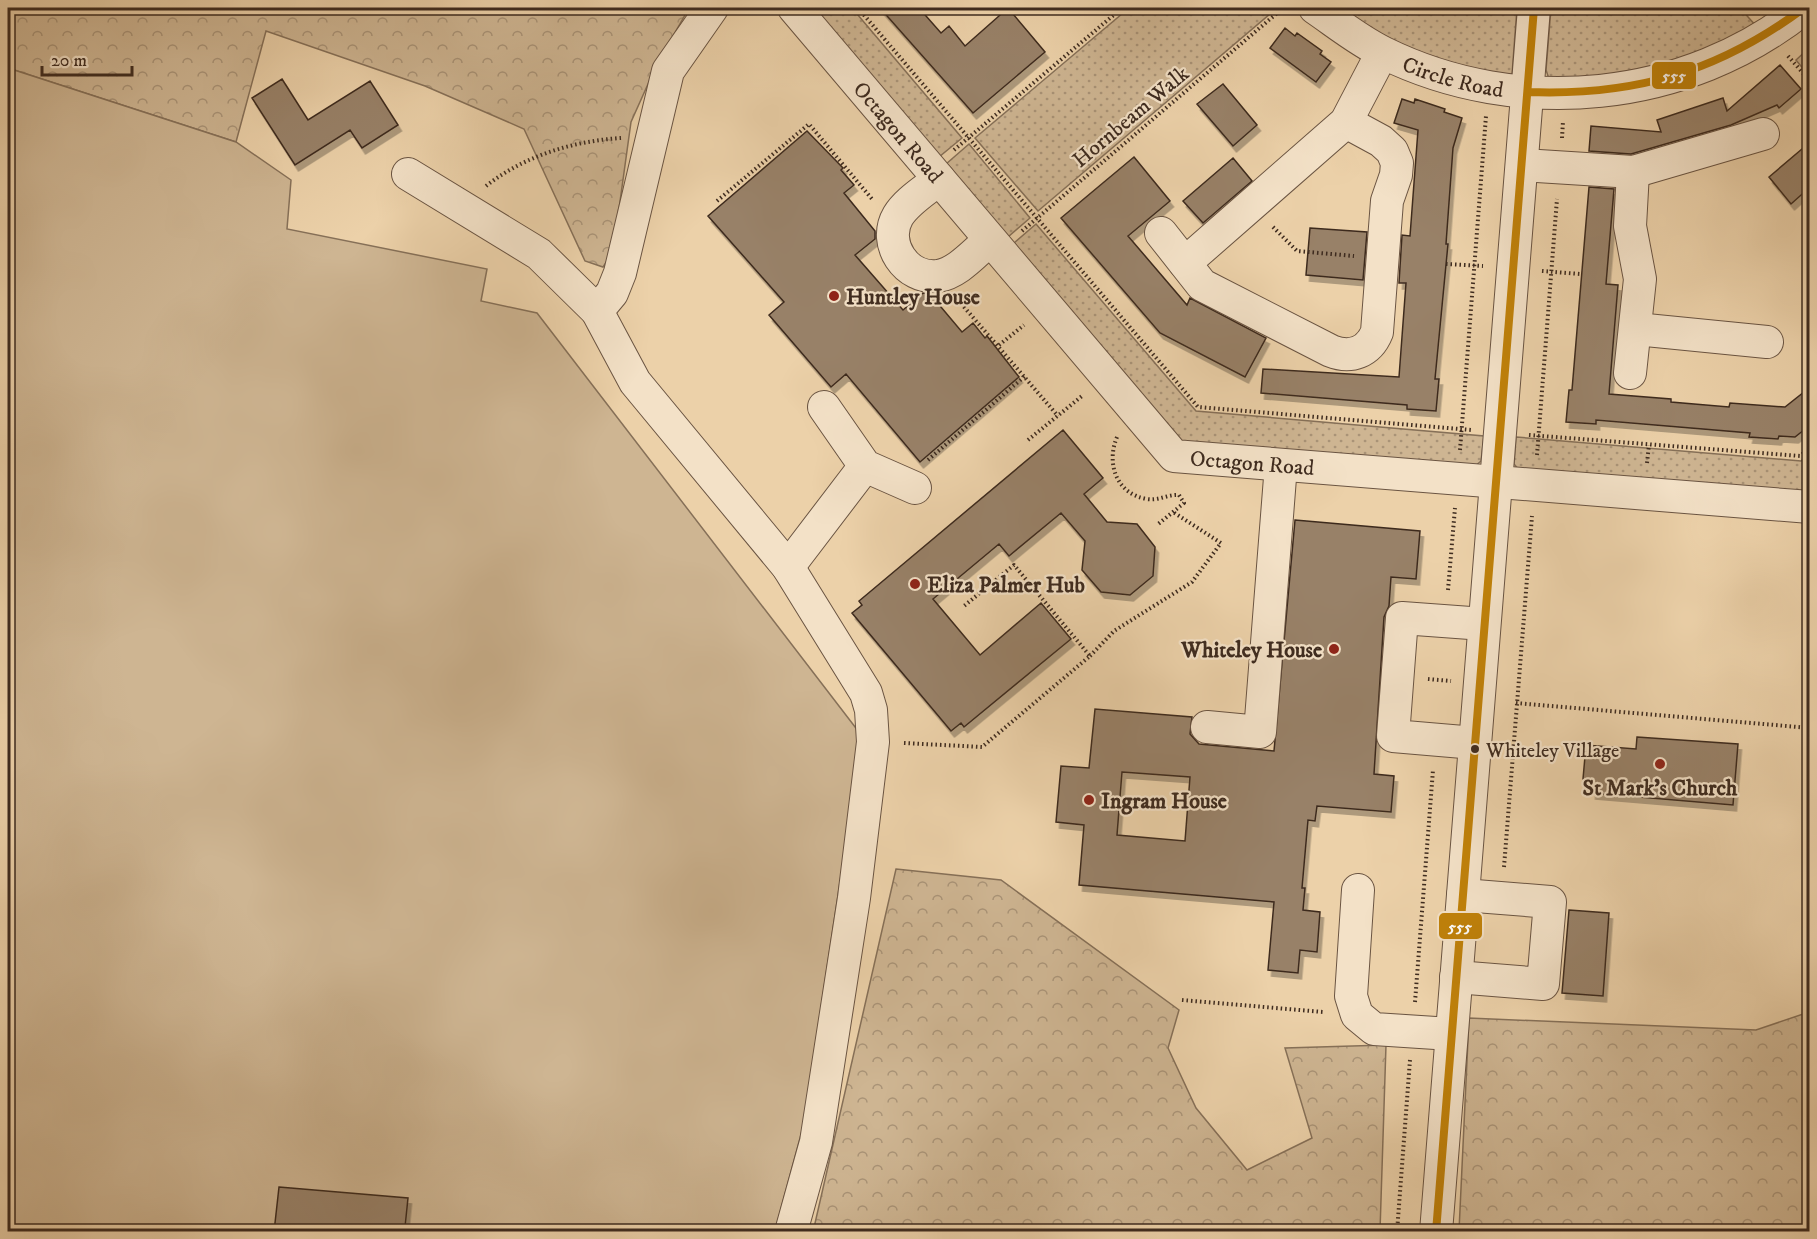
<svg xmlns="http://www.w3.org/2000/svg" width="1817" height="1239" font-family="'IM FELL DW Pica',serif">
	<style>
		.grass { fill: url(#grass-dots); stroke: #867058; stroke-width: 1.5 }
		.forest { fill: url(#forest-crowns); stroke: #867058; stroke-width: 1.5 }
		.green { fill: #ceb592; stroke: #867058; stroke-width: 1.5 }
		.building { fill: #988167; stroke: #3e2b1f; stroke-width: 1.5; fill-rule: evenodd; filter: url(#shadow) }
		.lines { fill: none; stroke-linecap: round; stroke-linejoin: round }
		.minor-casing { stroke: #6a5442; stroke-width: 34 }
		.path { stroke: #3e2b1f; stroke-width: 4; stroke-dasharray: 1.5 3; stroke-linecap: butt }
		.minor { stroke: #f3e1c7; stroke-width: 32 }
		.bus-1-casing { stroke: #f3e1c7; stroke-width: 12 }
		.bus-1 { stroke: #c08109; stroke-width: 8 }
		.poi-dot { fill: #8f2418; stroke: #f3e1c7; stroke-width: 2 }
		.bus-dot { fill: #3e2b1f; stroke: #f3e1c7; stroke-width: 2 }
		.labels { text-anchor: middle; stroke-width: 4.5; stroke-linejoin: round; paint-order: stroke }
		.bus-label { font-size: 20px; fill: #3e2b1f; stroke: #f3e1c7; text-anchor: start }
		.street-label { font-size: 22px; fill: #3e2b1f; stroke: #f3e1c7 }
		.poi-label { font-size: 22px; font-weight: bold; fill: #3e2b1f; stroke: #f3e1c7; text-anchor: start }
		.line-badge { stroke: #f3e1c7; stroke-width: 2 }
		.badge-label { font-size: 16px; text-anchor: middle; font-weight: bold; fill: #fff }
	</style>
	<defs>
		<pattern id="grass-dots" width="8" height="8" patternUnits="userSpaceOnUse" patternTransform="scale(1.5)"><rect width="8" height="8" fill="#ceb592"/><path d="M2 2h.1M6 6h.1" fill="none" stroke="#a99377" stroke-width="1.8" stroke-linecap="round"/></pattern>
		<pattern id="forest-crowns" width="20" height="18" patternUnits="userSpaceOnUse" patternTransform="scale(1.5)"><rect width="20" height="18" fill="#ceb592"/><path d="M2 6a3 3 0 1 1 6 0M12 15a3 3 0 1 1 6 0" fill="none" stroke="#a99377"/></pattern>
		<filter id="shadow"><feDropShadow dx="3.5" dy="6" stdDeviation="0" flood-color="#0004"/></filter>
	</defs>
	<rect width="100%" height="100%" fill="#ecd1a9"/>
	<filter id="stains"><feTurbulence type="fractalNoise" baseFrequency=".00333" numOctaves="4"/><feColorMatrix values="0 0 0 0 .2 0 0 0 0 .09 0 0 0 0 .02 0 0 0 .5 -.17"/></filter>
	<radialGradient id="worn" r=".72"><stop offset=".6" stop-color="#630" stop-opacity="0"/><stop offset="1" stop-color="#630" stop-opacity=".3"/></radialGradient>
	<path class="grass" d="M 811,8 L 852,8 L 962,138 L 939,157 Z
		M 1129,8 L 1277,8 L 1038,211 L 975,138 Z
		M 1330,8 L 1517,8 L 1512,75 L 1510,78 L 1436,63 Z
		M 1551,8 L 1740,8 L 1757,27 L 1655,73 L 1549,79 L 1546,70 Z
		M 1809,48 L 1809,76 L 1796,60 Z
		M 969,144 L 1030,218 L 1008,237 L 946,164 Z
		M 1036,224 L 1196,411 L 1484,436 L 1481,461 L 1475,466 L 1182,442 L 1014,243 Z
		M 1516,437 L 1801,461 L 1809,454 L 1809,493 L 1519,470 L 1514,464 Z"/>
	<path class="forest" d="M 8,8 L 689,8 L 657,64 L 631,122 L 613,252 L 603,267 L 585,261 L 524,129 L 425,86 L 266,31 L 236,142 L 8,68 Z
		M 896,869 L 1001,880 L 1179,1010 L 1168,1048 L 1196,1108 L 1247,1170 L 1312,1138 L 1285,1048 L 1386,1045 L 1380,1231 L 813,1232 Z
		M 1809,1012 L 1809,1231 L 1459,1231 L 1469,1018 L 1756,1030 Z"/>
	<path class="green" d="M 8,68 L 236,142 L 291,180 L 287,229 L 487,269 L 481,301 L 537,313 L 862,736 L 803,1127 L 775,1231 L 8,1232 Z"/>
	<path class="building" d="M 880,8 L 919,8 L 941,33 L 949,26 L 965,46 L 1008,8 L 1045,52 L 973,113 Z
		M 1285,28 L 1295,36 L 1297,33 L 1322,51 L 1320,54 L 1331,62 L 1316,82 L 1270,48 Z
		M 1780,65 L 1801,89 L 1779,108 L 1777,105 L 1731,125 L 1631,154 L 1589,151 L 1591,126 L 1661,132 L 1657,120 L 1723,98 L 1727,111 Z
		M 282,79 L 308,120 L 370,81 L 398,125 L 362,148 L 350,130 L 295,165 L 252,98 Z
		M 1223,84 L 1257,125 L 1233,146 L 1197,104 Z
		M 1402,99 L 1414,103 L 1415,99 L 1445,109 L 1444,112 L 1462,118 L 1453,148 L 1446,244 L 1448,244 L 1435,379 L 1439,379 L 1436,411 L 1407,409 L 1407,405 L 1261,393 L 1263,369 L 1399,377 L 1406,283 L 1399,283 L 1402,235 L 1410,236 L 1418,130 L 1394,123 Z
		M 807,131 L 843,168 L 841,170 L 854,185 L 844,193 L 875,231 L 875,239 L 855,255 L 903,310 L 923,293 L 930,294 L 962,332 L 973,323 L 985,338 L 987,336 L 1019,377 L 920,462 L 846,374 L 831,387 L 769,315 L 784,302 L 708,216 Z
		M 1809,143 L 1809,188 L 1791,204 L 1769,177 Z
		M 1134,157 L 1170,201 L 1128,236 L 1187,305 L 1190,298 L 1266,338 L 1245,377 L 1160,333 L 1061,218 Z
		M 1233,158 L 1252,181 L 1203,223 L 1183,201 Z
		M 1589,187 L 1614,189 L 1606,284 L 1618,285 L 1609,394 L 1671,399 L 1671,402 L 1729,407 L 1730,403 L 1785,407 L 1809,388 L 1809,426 L 1795,437 L 1779,436 L 1778,439 L 1749,437 L 1750,433 L 1655,425 L 1596,420 L 1596,424 L 1566,422 L 1569,390 L 1572,390 Z
		M 1310,228 L 1367,232 L 1363,280 L 1306,275 Z
		M 1063,430 L 1103,478 L 1084,494 L 1107,522 L 1137,524 L 1155,547 L 1153,576 L 1130,595 L 1101,592 L 1082,570 L 1085,541 L 1061,513 L 1009,556 L 999,544 L 933,599 L 980,655 L 1041,603 L 1071,639 L 964,727 L 961,723 L 951,731 L 852,613 L 862,605 L 859,601 Z
		M 1295,520 L 1420,531 L 1416,579 L 1391,577 L 1389,606 L 1384,617 L 1374,774 L 1394,776 L 1391,812 L 1317,806 L 1315,821 L 1308,820 L 1302,888 L 1305,888 L 1303,910 L 1320,912 L 1317,952 L 1300,950 L 1298,973 L 1268,970 L 1274,902 L 1079,885 L 1084,825 L 1056,822 L 1061,766 L 1089,768 L 1095,709 L 1192,717 L 1190,734 L 1199,744 L 1274,751 ZM 1122,772 L 1190,777 L 1185,841 L 1117,835 Z
		M 1637,737 L 1738,744 L 1733,805 L 1592,793 L 1593,779 L 1583,779 L 1586,745 L 1636,749 Z
		M 1569,910 L 1609,913 L 1603,996 L 1562,993 Z
		M 279,1187 L 408,1198 L 405,1227 L 396,1226 L 396,1232 L 274,1232 Z"/>
	<g class="lines">
		<g class="minor-casing">
			<g id="minor">
				<path id="s1" d="M 794,8 L 1174,456 L 1810,507"/>
				<path id="s2" d="M 1315,8 C 1337,23 1359,41 1384,53 C 1518,119 1687,103 1804,8"/>
				<path d="M 1522,165 L 1633,172 L 1763,134"/>
				<path d="M 408,174 L 539,254 L 597,311 L 635,382 L 788,567 L 866,693 L 871,710 L 873,742 L 854,898 L 816,1142 L 791,1232"/>
				<path d="M 939,179 C 926,190 907,201 898,216 C 882,243 906,280 938,276 C 958,273 975,252 990,240"/>
				<path d="M 1161,233 L 1202,285 L 1331,351 C 1351,359 1369,352 1377,332 L 1387,201 L 1396,175 L 1397,163 L 1392,151 L 1381,141 L 1346,122"/>
				<path d="M 1185,263 L 1346,122 L 1382,53"/>
				<path d="M 597,311 L 612,293 L 620,273 L 668,71 L 712,8"/>
				<path d="M 1636,329 L 1767,342"/>
				<path d="M 1630,373 L 1640,279 L 1630,226 L 1633,172"/>
				<path d="M 824,407 L 865,466 L 915,488"/>
				<path d="M 788,567 L 865,466"/>
				<path d="M 1207,727 L 1260,732 L 1281,465"/>
				<path d="M 1475,743 L 1393,736 L 1402,618 L 1484,624"/>
				<path d="M 1358,890 L 1351,996 L 1357,1015 L 1374,1029 L 1451,1034"/>
				<path d="M 1456,977 L 1543,984 L 1550,902 L 1463,895"/>
				<path d="M 1436,1232 L 1534,8"/>
			</g>
		</g>
		<path class="path" d="M 858,8 L 1198,407 L 1471,430
			M 1788,56 L 1810,81
			M 1562,138 L 1563,121
			M 954,150 L 1122,8
			M 486,186 C 524,156 573,141 621,138
			M 717,201 L 809,124 L 872,199
			M 1273,227 L 1297,251 L 1354,256
			M 1022,231 L 1283,8
			M 1446,264 L 1483,266
			M 1542,271 L 1580,274
			M 958,300 L 1058,416
			M 999,345 L 1024,325
			M 1529,435 L 1800,456 L 1810,448
			M 1117,437 C 1106,463 1116,494 1147,499 C 1159,501 1168,494 1179,495 L 1184,503 L 1157,525
			M 1028,440 L 1082,396
			M 1460,450 L 1486,116
			M 1537,455 L 1557,199
			M 928,460 L 1025,376
			M 1647,463 L 1649,445
			M 1448,590 L 1455,508
			M 1090,656 L 1114,631 L 1192,582 L 1221,543 L 1173,512
			M 1428,679 L 1451,681
			M 1516,703 L 1810,728
			M 904,743 L 982,747 L 1090,656 L 1014,565 L 964,606
			M 1504,867 L 1532,516
			M 1182,1000 L 1323,1012
			M 1415,1002 L 1433,770
			M 1397,1232 L 1410,1060"/>
		<use href="#minor" class="minor"/>
		<g class="bus-1-casing">
			<path id="bus-1" d="M 1528,92 C 1635,96 1718,72 1804,8
				M 1436,1232 L 1534,8"/>
		</g>
		<use href="#bus-1" class="bus-1"/>
	</g>
	<g class="poi-dot">
		<circle cx="834" cy="296" r="6"/>
		<circle cx="915" cy="584" r="6"/>
		<circle cx="1334" cy="649" r="6"/>
		<circle cx="1660" cy="764" r="6"/>
		<circle cx="1089" cy="800" r="6"/>
	</g>
	<circle class="bus-dot" cx="1475" cy="749" r="5"/>
	<g class="labels">
		<g class="bus-label">
			<text x="1486" y="757">Whiteley Village</text>
		</g>
		<g class="street-label">
			<text dy="8" stroke="none"><textPath href="#s2" startOffset="156">Circle Road</textPath></text>
			<text transform="translate(1130 116) rotate(-40)" y="8">Hornbeam Walk</text>
			<text dy="8" stroke="none"><textPath href="#s1" startOffset="162">Octagon Road</textPath></text>
			<text dy="8" stroke="none"><textPath href="#s1" startOffset="666">Octagon Road</textPath></text>
		</g>
		<g class="poi-label">
			<text x="846" y="304">Huntley House</text>
			<text x="927" y="592">Eliza Palmer Hub</text>
			<text x="1322" y="657" text-anchor="end">Whiteley House</text>
			<text x="1660" y="795" text-anchor="middle">St Mark's Church</text>
			<text x="1101" y="808">Ingram House</text>
		</g>
	</g>
	<g class="line-badge">
		<rect x="1651" y="61" width="46" height="29" rx="6" fill="#c08109"/>
		<rect x="1438" y="912" width="45" height="28" rx="6" fill="#c08109"/>
	</g>
	<g class="badge-label">
		<text x="1674" y="81">555</text>
		<text x="1460" y="932">555</text>
	</g>
	<rect width="1817" height="1239" fill="none" stroke="#ecd1a9" stroke-width="30"/>
	<rect x="9" y="9" width="1799" height="1221" fill="none" stroke="#3e2b1f" stroke-width="3"/>
	<rect x="15" y="15" width="1787" height="1209" fill="none" stroke="#3e2b1f" stroke-width="1.5"/>
	<path d="M42 66v9h90v-9" fill="none" stroke="#3e2b1f" stroke-width="3"/>
	<text x="51" y="66" font-size="18" fill="#3e2b1f" stroke="#f3e1c7" stroke-width="4.5" paint-order="stroke">20 m</text>
	<rect width="100%" height="100%" filter="url(#stains)"/>
	<rect width="100%" height="100%" fill="url(#worn)"/>
</svg>
